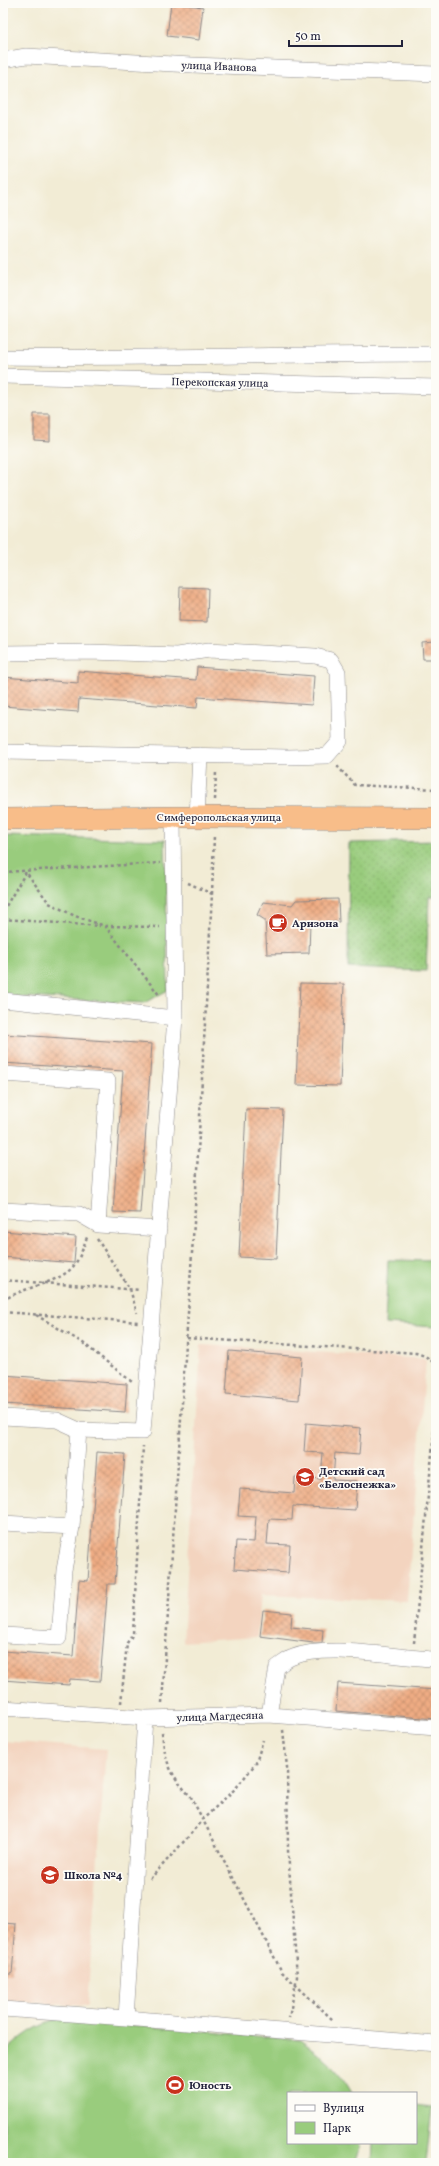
<svg xmlns="http://www.w3.org/2000/svg" width="439" height="2166" font-family="Vollkorn,serif">
	<style>
		.built { fill: #f3d4bf }
		.grass { fill: url(#grass-dots); stroke: #5e775c }
		.park { fill: #99cc7d; stroke: #5e775c }
		.building { fill: url(#building-cross-hatch) }
		.lines { fill: none; stroke-linecap: round; stroke-linejoin: round }
		.minor-casing { stroke: #8a8788; stroke-width: 16 }
		.highway-casing { stroke: #8a8788; stroke-width: 22 }
		.path { stroke: #8a8788; stroke-width: 2.5; stroke-dasharray: 3 3; stroke-linecap: butt }
		.minor { stroke: #fff; stroke-width: 15 }
		.highway { stroke: #f8bd89; stroke-width: 21 }
		.labels { text-anchor: middle; stroke-width: 3.5; stroke-linejoin: round; paint-order: stroke }
		.street-label { font-size: 11px; fill: #22223b; stroke: #fdfcf7 }
		.poi-label { font-size: 11px; font-weight: bold; fill: #22223b; stroke: #fdfcf7; text-anchor: start }
	</style>
	<defs>
		<pattern id="grass-dots" width="8" height="8" patternUnits="userSpaceOnUse"><rect width="8" height="8" fill="#99cc7d"/><path d="M2 2h.1M6 6h.1" fill="none" stroke="#84af6d" stroke-width="1.8" stroke-linecap="round"/></pattern>
		<pattern id="building-cross-hatch" width="8" height="8" patternUnits="userSpaceOnUse"><rect width="8" height="8" fill="#efac83"/><path d="M0 0l8 8M0 8l8-8" fill="none" stroke="#c18c6c"/></pattern>
	</defs>
	<rect width="100%" height="100%" fill="#fdfcf7"/>
	<filter id="ink" filterUnits="userSpaceOnUse"><feTurbulence type="fractalNoise" baseFrequency=".025" numOctaves="2"/><feDisplacementMap in="SourceGraphic" scale="8" xChannelSelector="R" yChannelSelector="G"/><feConvolveMatrix kernelMatrix="1 2 1 2 8 2 1 2 1" color-interpolation-filters="sRGB"/></filter>
	<filter id="wash" filterUnits="userSpaceOnUse"><feTurbulence type="fractalNoise" baseFrequency=".012" numOctaves="4" result="noise"/><feDisplacementMap in="SourceGraphic" scale="16" xChannelSelector="R" yChannelSelector="G"/><feGaussianBlur stdDeviation="0.9" result="paint"/><feColorMatrix in="noise" values="0 0 0 0 0 0 0 0 0 0 0 0 0 0 0 0 0 1.4 0 .05"/><feComposite in="paint" operator="in"/></filter>
	<g filter="url(#wash)">
		<rect width="100%" height="100%" fill="#f2ecd5"/>
		<path class="built" d="M 201,1345 L 426,1359 L 407,1601 L 261,1595 L 257,1637 L 183,1642 Z
			M 3,1741 L 106,1749 L 87,2006 L 3,2001 Z"/>
		<path class="grass" d="M 436,841 L 436,897 L 429,897 L 426,971 L 348,968 L 349,843 Z"/>
		<path class="park" d="M 3,836 L 165,840 L 168,990 L 144,1003 L 3,996 Z
			M 388,1260 L 436,1261 L 436,1327 L 385,1324 Z
			M 62,2019 L 300,2040 C 323,2056 338,2068 352,2093 L 288,2093 L 288,2143 L 360,2143 L 359,2153 L 355,2163 L 3,2163 L 3,2054 C 21,2037 36,2024 62,2019 Z
			M 416,2105 L 432,2107 L 426,2163 L 372,2163 L 373,2143 L 416,2143 Z"/>
		<g id="blocks">
			<path class="building" d="M 171,3 L 203,7 L 199,40 L 167,36 Z
				M 34,414 L 50,414 L 50,441 L 34,440 Z
				M 180,587 L 208,588 L 207,622 L 179,621 Z
				M 436,642 L 436,659 L 423,659 L 422,643 Z
				M 197,667 L 314,676 L 312,705 L 198,697 L 197,708 L 79,699 L 78,712 L 3,706 L 3,677 L 78,683 L 78,671 L 196,680 Z
				M 338,899 L 339,922 L 310,923 L 309,953 L 267,954 L 265,920 L 257,915 L 263,902 L 292,905 L 296,900 Z
				M 300,983 L 344,984 L 340,1086 L 296,1085 Z
				M 3,1034 L 152,1044 L 140,1213 L 113,1212 L 123,1071 L 3,1063 Z
				M 246,1109 L 283,1110 L 276,1259 L 239,1257 Z
				M 3,1231 L 76,1237 L 74,1263 L 3,1257 Z
				M 229,1351 L 302,1357 L 299,1400 L 226,1394 Z
				M 3,1375 L 127,1384 L 125,1412 L 3,1404 Z
				M 306,1423 L 361,1428 L 359,1455 L 335,1453 L 333,1480 L 357,1481 L 355,1510 L 293,1506 L 292,1520 L 269,1519 L 267,1544 L 290,1545 L 288,1573 L 234,1569 L 236,1541 L 254,1542 L 256,1517 L 238,1516 L 240,1489 L 294,1493 L 295,1477 L 321,1479 L 323,1453 L 304,1452 Z
				M 97,1452 L 125,1454 L 115,1584 L 108,1584 L 100,1681 L 70,1679 L 69,1685 L 3,1680 L 3,1651 L 73,1656 L 79,1580 L 88,1581 Z
				M 263,1610 L 292,1613 L 291,1627 L 323,1630 L 322,1643 L 313,1643 L 260,1636 Z
				M 338,1683 L 436,1690 L 436,1719 L 336,1711 Z
				M 3,1923 L 16,1924 L 12,1974 L 3,1974 Z"/>
		</g>
	</g>
	<g filter="url(#ink)">
		<use href="#blocks" fill-opacity="0" stroke="#8a8788" stroke-width="1"/>
		<g class="lines">
			<g class="minor-casing">
				<path id="minor" d="M 3,60 L 26,56 L 192,65 L 436,74
					M 3,357 C 147,359 292,354 436,354
					M 3,376 L 436,387
					M 3,653 L 91,652 L 177,655 L 209,650 L 315,656 L 331,660 L 338,672 L 340,741 L 327,756 L 288,757 L 3,752
					M 197,817 L 200,755
					M 3,1000 L 175,1018
					M 3,1074 L 108,1081 L 98,1225 L 159,1229
					M 3,1210 L 79,1214 L 98,1225
					M 3,1417 L 57,1420 L 79,1430 L 143,1432 L 175,1018 L 173,817
					M 3,1523 L 72,1527
					M 3,1635 L 59,1638 L 64,1570 L 72,1527 L 79,1430
					M 3,1708 L 145,1718 L 269,1715 L 436,1728
					M 269,1715 L 277,1667 C 282,1664 287,1659 293,1657 C 329,1643 396,1658 436,1659
					M 145,1718 L 126,2018 L 436,2044
					M 3,2009 L 126,2018"/>
			</g>
			<g class="highway-casing">
				<path id="highway" d="M 3,819 L 173,817 L 436,818"/>
			</g>
			<path class="path" d="M 337,766 L 355,785 L 436,789
				M 215,800 L 216,771
				M 3,872 L 160,863
				M 212,894 L 214,835
				M 3,911 L 26,872 L 49,903 L 75,916 L 105,926 L 160,996
				M 3,919 L 100,926
				M 105,926 L 160,927
				M 97,1239 L 130,1289 L 137,1313
				M 3,1280 L 140,1290
				M 3,1301 C 22,1286 62,1284 75,1264 C 81,1256 84,1244 88,1235
				M 3,1312 L 138,1322
				M 36,1315 L 83,1343 L 132,1382
				M 187,1338 L 416,1353 L 425,1356 L 436,1364
				M 414,1643 L 436,1411
				M 121,1703 L 127,1643 L 133,1634 L 143,1446
				M 162,1703 L 195,1208 L 212,894 L 188,883
				M 283,1730 L 287,1767 L 288,1851 L 297,1977 L 289,2018
				M 162,1732 C 165,1763 170,1774 191,1797 L 282,1972 L 333,2020
				M 150,1879 L 188,1837 L 202,1820 L 236,1788 L 256,1763 L 263,1740"/>
			<use href="#minor" class="minor"/>
			<use href="#highway" class="highway"/>
		</g>
	</g>
	<defs>
		<g id="cafe-disc" transform="scale(1)"><circle r="9.5" fill="#c8321e" stroke="#fdfcf7"/><path d="M-5.5-4.5H6V0H3Q3 3.5 0 3.5H-2.5Q-5.5 3.5-5.5 0ZM3-3.2v2h1.7v-2ZM-6 4.5H4V6H-6Z" fill="#fff"/></g>
		<g id="school-disc" transform="scale(1)"><circle r="9.5" fill="#c8321e" stroke="#fdfcf7"/><path d="M0-5L7-2L0 1L-7-2ZM-4 1L0 2.5L4 1V4Q0 6-4 4Z" fill="#fff"/></g>
		<g id="stadium-disc" transform="scale(1)"><circle r="9.5" fill="#c8321e" stroke="#fdfcf7"/><path d="M0-5a6.5 5 0 1 0 0 10a6.5 5 0 1 0 0-10ZM-3.5-1.8h7v3.6h-7Z" fill="#fff"/></g>
	</defs>
	<g fill-rule="evenodd">
		<use href="#cafe-disc" x="278" y="923"/>
		<use href="#school-disc" x="305" y="1477"/>
		<use href="#school-disc" x="50" y="1875"/>
		<use href="#stadium-disc" x="175" y="2085"/>
	</g>
	<g class="labels">
		<g class="street-label">
			<text transform="translate(219 66) rotate(2)" y="4">улица Иванова</text>
			<text transform="translate(220 382) rotate(1)" y="4">Перекопская улица</text>
			<text x="219" y="821">Симферопольская улица</text>
			<text transform="translate(220 1716) rotate(-2)" y="4">улица Магдесяна</text>
		</g>
		<g class="poi-label">
			<text x="292" y="927">Аризона</text>
			<text x="319" y="1475">Детский сад<tspan x="319" dy="13">«Белоснежка»</tspan></text>
			<text x="64" y="1879">Школа №4</text>
			<text x="189" y="2089">Юность</text>
		</g>
	</g>
	<rect width="439" height="2166" fill="none" stroke="#fdfcf7" stroke-width="16"/>
	<rect x="287" y="2092" width="130" height="52" fill="#fdfcf7" stroke="#a5a5ac"/>
	<rect x="295" y="2105" width="20" height="6" fill="#ffffff" stroke="#a5a5ac"/>
	<text x="323" y="2112" font-size="12" fill="#22223b">Вулиця</text>
	<rect x="295" y="2122" width="20" height="12" fill="#99cc7d" stroke="#a5a5ac"/>
	<text x="323" y="2132" font-size="12" fill="#22223b">Парк</text>
	<path d="M289 40v6h113v-6" fill="none" stroke="#22223b" stroke-width="2"/>
	<text x="295" y="40" font-size="12" fill="#22223b" stroke="#fdfcf7" stroke-width="3" paint-order="stroke">50 m</text>
</svg>
